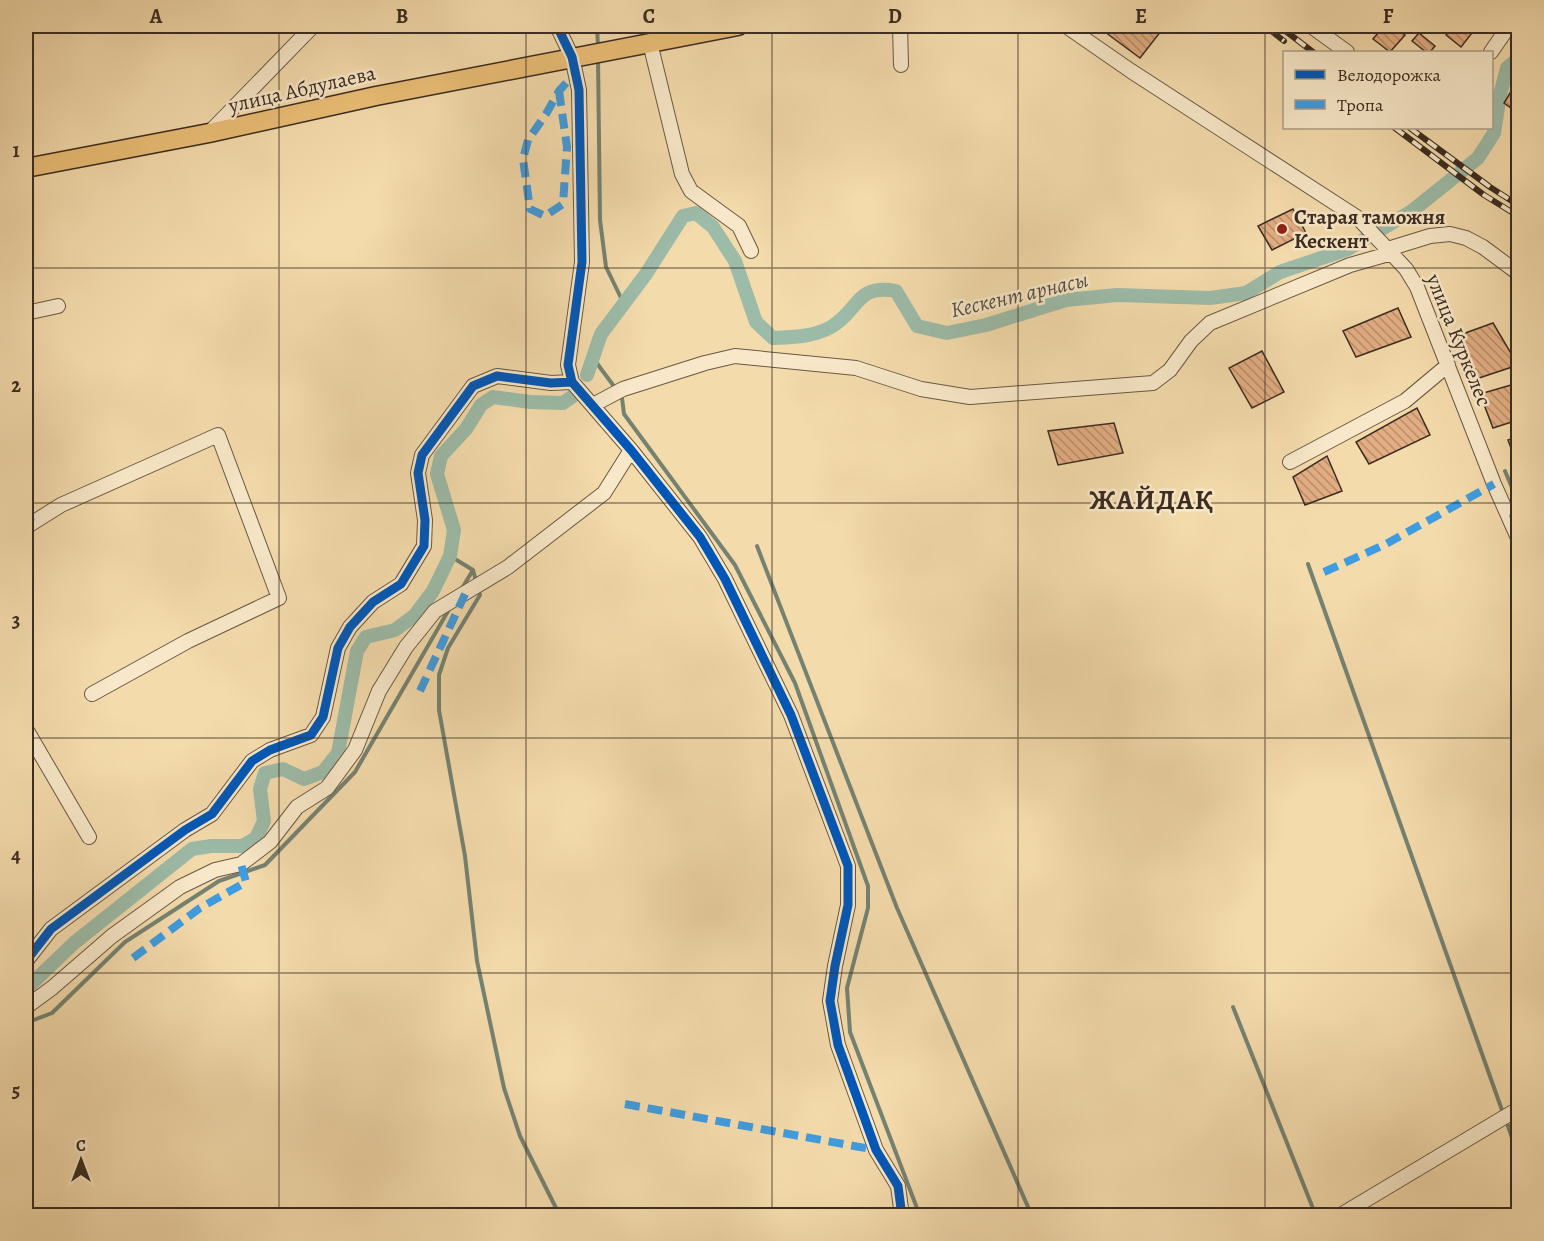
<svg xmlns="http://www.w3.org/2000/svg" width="1544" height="1241" font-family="Alegreya,serif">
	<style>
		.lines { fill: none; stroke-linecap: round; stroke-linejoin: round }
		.stream { stroke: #758272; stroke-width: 4 }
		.canal { stroke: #9cbba8; stroke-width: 14 }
		.building { fill: url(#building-back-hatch); stroke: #3b2c21; stroke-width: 1.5 }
		.minor-casing { stroke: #695844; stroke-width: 16 }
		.major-casing { stroke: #3b2c21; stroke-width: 21 }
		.minor { stroke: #f8e8c9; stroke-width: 14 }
		.major { stroke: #eabe76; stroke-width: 18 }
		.rail-casing { stroke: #3b2c21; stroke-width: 6 }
		.rail { stroke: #f8e8c9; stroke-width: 4; stroke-dasharray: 11; stroke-linecap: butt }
		.quiet { stroke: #3f9ce0; stroke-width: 8; stroke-dasharray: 15 8; stroke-linecap: butt }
		.cycleway-casing { stroke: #f8e8c9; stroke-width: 13 }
		.cycleway { stroke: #0057b8; stroke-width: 9 }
		.grid { fill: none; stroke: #3b2c21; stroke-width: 1.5; stroke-opacity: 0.55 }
		.poi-dot { fill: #8f2418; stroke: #f8e8c9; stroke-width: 2 }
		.labels { text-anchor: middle; stroke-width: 5; stroke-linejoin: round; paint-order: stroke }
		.street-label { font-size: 21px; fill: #3b2c21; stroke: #f8e8c9 }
		.poi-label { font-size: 21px; font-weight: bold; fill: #3b2c21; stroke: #f8e8c9; text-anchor: start }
		.water-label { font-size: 22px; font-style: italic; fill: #535043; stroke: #f8e8c9 }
		.district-label { font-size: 27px; font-weight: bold; letter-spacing: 1.5px; fill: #3b2c21; stroke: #f8e8c9 }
		.neatline { fill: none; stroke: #3b2c21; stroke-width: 2 }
		.grid-label { font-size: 20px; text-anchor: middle; font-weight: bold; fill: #3b2c21 }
	</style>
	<defs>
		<pattern id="building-back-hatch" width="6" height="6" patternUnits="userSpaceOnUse" patternTransform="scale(1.5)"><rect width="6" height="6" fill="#e3ae83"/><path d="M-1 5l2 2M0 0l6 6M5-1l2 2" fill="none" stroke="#b98e6b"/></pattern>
	</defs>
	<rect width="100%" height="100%" fill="#f4dbac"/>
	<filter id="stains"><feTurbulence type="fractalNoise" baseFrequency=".00333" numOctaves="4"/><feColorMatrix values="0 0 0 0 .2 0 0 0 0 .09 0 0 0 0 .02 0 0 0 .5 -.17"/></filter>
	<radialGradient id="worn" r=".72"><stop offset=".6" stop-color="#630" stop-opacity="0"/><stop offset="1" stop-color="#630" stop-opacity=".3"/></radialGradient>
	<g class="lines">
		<path class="stream" d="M 598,47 L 597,26 L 599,26
			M 598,58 L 600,220 L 606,267 L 623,302
			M 593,358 L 616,389
			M 620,395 L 622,398 L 624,414 L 735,565 L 795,683 L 868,886 L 868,908 L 847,988 L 850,1032 L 920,1216
			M 1505,471 L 1518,502
			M 757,546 L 897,908 L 1032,1216
			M 450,556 L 473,570 L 480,595 L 448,648 L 439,675 L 439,710 L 465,856 L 477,961 L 504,1088 L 520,1136 L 560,1216
			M 1308,564 L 1503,1113
			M 461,590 L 473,570
			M 1233,1007 L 1316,1216
			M 26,1023 L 52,1013 L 125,942 L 219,881 L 265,865 L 355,772 L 451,606
			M 1506,1120 L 1518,1156"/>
		<path class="canal" d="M 587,375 L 601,334 L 646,274 L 683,216 L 696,213 L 713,227 L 735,261 L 756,322 L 773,338 C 793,337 813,337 831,327 C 859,311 856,283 896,291 L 917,326 L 947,333 L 986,325 L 1066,300 L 1117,295 L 1210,298 L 1246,293 L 1280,272 L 1348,249 L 1412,211 L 1478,158 L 1494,133 L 1500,95 L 1507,68 L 1518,59
			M 26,989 L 74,943 L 192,849 L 211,846 L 242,846 L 256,838 L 264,821 L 260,789 L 265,773 L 283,769 L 304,779 L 323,772 L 338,753 L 357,651 L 366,637 L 395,630 L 415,615 L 433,591 L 450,556 L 454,530 L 437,474 L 441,456 L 466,429 L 481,405 L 493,397 L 530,402 L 563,403 L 573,396"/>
	</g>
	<path class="building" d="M 1097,26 L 1165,26 L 1140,58 Z
		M 1384,26 L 1394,26 L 1405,35 L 1390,52 L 1373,39 Z
		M 1453,26 L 1463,26 L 1472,33 L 1461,47 L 1446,35 Z
		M 1419,33 L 1435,46 L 1430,52 L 1426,52 L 1412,41 Z
		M 1516,83 L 1518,84 L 1518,113 L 1504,103 Z
		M 1293,209 L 1306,233 L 1272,250 L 1258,226 Z
		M 1398,308 L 1411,337 L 1356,357 L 1343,331 Z
		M 1493,323 L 1518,365 L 1473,380 L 1457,336 Z
		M 1262,351 L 1284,392 L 1252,408 L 1229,368 Z
		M 1518,383 L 1518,420 L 1493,428 L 1480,394 Z
		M 1417,408 L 1430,435 L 1369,464 L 1356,442 Z
		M 1114,423 L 1123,453 L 1058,465 L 1048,431 Z
		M 1518,437 L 1518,467 L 1508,440 Z
		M 1327,456 L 1342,491 L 1305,505 L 1293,477 Z"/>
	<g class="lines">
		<g class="minor-casing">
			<path id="minor" d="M 557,26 L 572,57 L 579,90 L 582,262 L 568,365 L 572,382 L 631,450 L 700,537 L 725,579 L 791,715 L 848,866 L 848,905 L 835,966 L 830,1001 L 838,1045 L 876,1150 L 898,1186 L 902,1216
				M 900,26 L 901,65
				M 1066,26 L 1131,71 L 1358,218 L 1406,269 L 1417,287 L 1494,484 L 1518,538
				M 1311,26 L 1347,52
				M 650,43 L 682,174 L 691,191 L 739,226 L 751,251
				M 1491,52 L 1509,26
				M 209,133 L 313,26
				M 1388,249 L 1430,236 L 1450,234 L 1466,238 L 1483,247 L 1518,273
				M 26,313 L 58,306
				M 593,405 L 623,389 L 705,363 L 735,356 L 856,368 L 921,389 L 970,397 L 1153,383 L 1170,370 L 1191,341 L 1210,323 L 1350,265 L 1392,253
				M 1290,462 L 1405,401 L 1448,365
				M 26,527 L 61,505 L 218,435 L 279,598 L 188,641 L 92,694
				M 26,729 L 89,837
				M 26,961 L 51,929 L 185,830 L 212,814 L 252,761 L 270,750 L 311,735 L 323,717 L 338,648 L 350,627 L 373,602 L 401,584 L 424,546 L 425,520 L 418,473 L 422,455 L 473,386 L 497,376 L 551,383 L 572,382
				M 26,1007 L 52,988 L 112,936 L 180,887 L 215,870 L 241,864 L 270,842 L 297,807 L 327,788 L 355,750 L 379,691 L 406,647 L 435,611 L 508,567 L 604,493 L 631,450
				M 1339,1216 L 1518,1109"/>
		</g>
		<g class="major-casing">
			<path id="major" d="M 26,168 L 209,133 L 376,96 L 738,26"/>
		</g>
		<use href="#minor" class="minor"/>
		<use href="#major" class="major"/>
		<g class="rail-casing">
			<path id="rail" d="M 1265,26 L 1284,41
				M 1279,26 L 1313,52
				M 1395,128 L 1484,195 L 1518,216
				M 1410,128 L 1490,187 L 1518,205"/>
		</g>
		<use href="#rail" class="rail"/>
		<path class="quiet" d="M 559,91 L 567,147 L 563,204 L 545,216 L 530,209 L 523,159 L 528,140 L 546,114 L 559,91 L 575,73
			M 1510,519 L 1518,517
			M 26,521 L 34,522
			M 1324,572 L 1386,544 L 1494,484
			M 420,691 L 466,592
			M 133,958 L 200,908 L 246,882 L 241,864
			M 625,1104 L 876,1150"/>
		<g class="cycleway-casing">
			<path id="cycleway" d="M 557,26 L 572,57 L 579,90 L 582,262 L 568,365 L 572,382 L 631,450 L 700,537 L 725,579 L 791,715 L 848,866 L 848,905 L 835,966 L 830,1001 L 838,1045 L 876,1150 L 898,1186 L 902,1216
				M 26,961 L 51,929 L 185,830 L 212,814 L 252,761 L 270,750 L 311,735 L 323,717 L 338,648 L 350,627 L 373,602 L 401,584 L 424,546 L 425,520 L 418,473 L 422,455 L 473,386 L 497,376 L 551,383 L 572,382"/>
		</g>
		<use href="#cycleway" class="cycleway"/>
	</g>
	<path class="grid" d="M 279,26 L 279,1216M 526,26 L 526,1216M 772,26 L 772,1216M 1018,26 L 1018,1216M 1265,26 L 1265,1216M 26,268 L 1518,268M 26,503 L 1518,503M 26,738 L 1518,738M 26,973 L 1518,973"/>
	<circle class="poi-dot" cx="1282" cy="229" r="6"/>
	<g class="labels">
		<g class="street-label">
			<text transform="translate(302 89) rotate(-13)" y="7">улица Абдулаева</text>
			<text transform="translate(1459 340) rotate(68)" y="7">улица Куркелес</text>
		</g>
		<g class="poi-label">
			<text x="1294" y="224">Старая таможня<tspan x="1294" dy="24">Кескент</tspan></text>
		</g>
		<g class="water-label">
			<text transform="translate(1019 294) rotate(-13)" y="8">Кескент арнасы</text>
		</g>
		<g class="district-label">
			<text x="1152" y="509">ЖАЙДАҚ</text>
		</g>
	</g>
	<rect width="1544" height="1241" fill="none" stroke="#f4dbac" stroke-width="66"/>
	<rect x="1283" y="51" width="210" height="78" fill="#f8e8c9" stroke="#ac9d86" stroke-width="1.5"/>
	<rect x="1295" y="70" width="30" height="9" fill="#0057b8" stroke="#ac9d86" stroke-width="1.5"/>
	<text x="1337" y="81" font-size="18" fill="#3b2c21">Велодорожка</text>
	<rect x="1295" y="100" width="30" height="9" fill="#3f9ce0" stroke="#ac9d86" stroke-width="1.5"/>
	<text x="1337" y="111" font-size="18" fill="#3b2c21">Тропа</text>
	<g transform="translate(81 1160)" stroke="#f8e8c9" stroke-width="4.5" paint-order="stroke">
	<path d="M0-4.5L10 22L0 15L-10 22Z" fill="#3b2c21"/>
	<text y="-9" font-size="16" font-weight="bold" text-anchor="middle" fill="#3b2c21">С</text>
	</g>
	<rect x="33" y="33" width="1478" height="1175" class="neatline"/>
	<g class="grid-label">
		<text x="156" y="23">A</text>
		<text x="402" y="23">B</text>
		<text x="649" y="23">C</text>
		<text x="895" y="23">D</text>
		<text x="1141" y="23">E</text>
		<text x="1388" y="23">F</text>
		<text x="16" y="157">1</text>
		<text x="16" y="392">2</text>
		<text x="16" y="627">3</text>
		<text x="16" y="862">4</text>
		<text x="16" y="1097">5</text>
	</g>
	<rect width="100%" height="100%" filter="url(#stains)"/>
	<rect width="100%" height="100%" fill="url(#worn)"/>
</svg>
